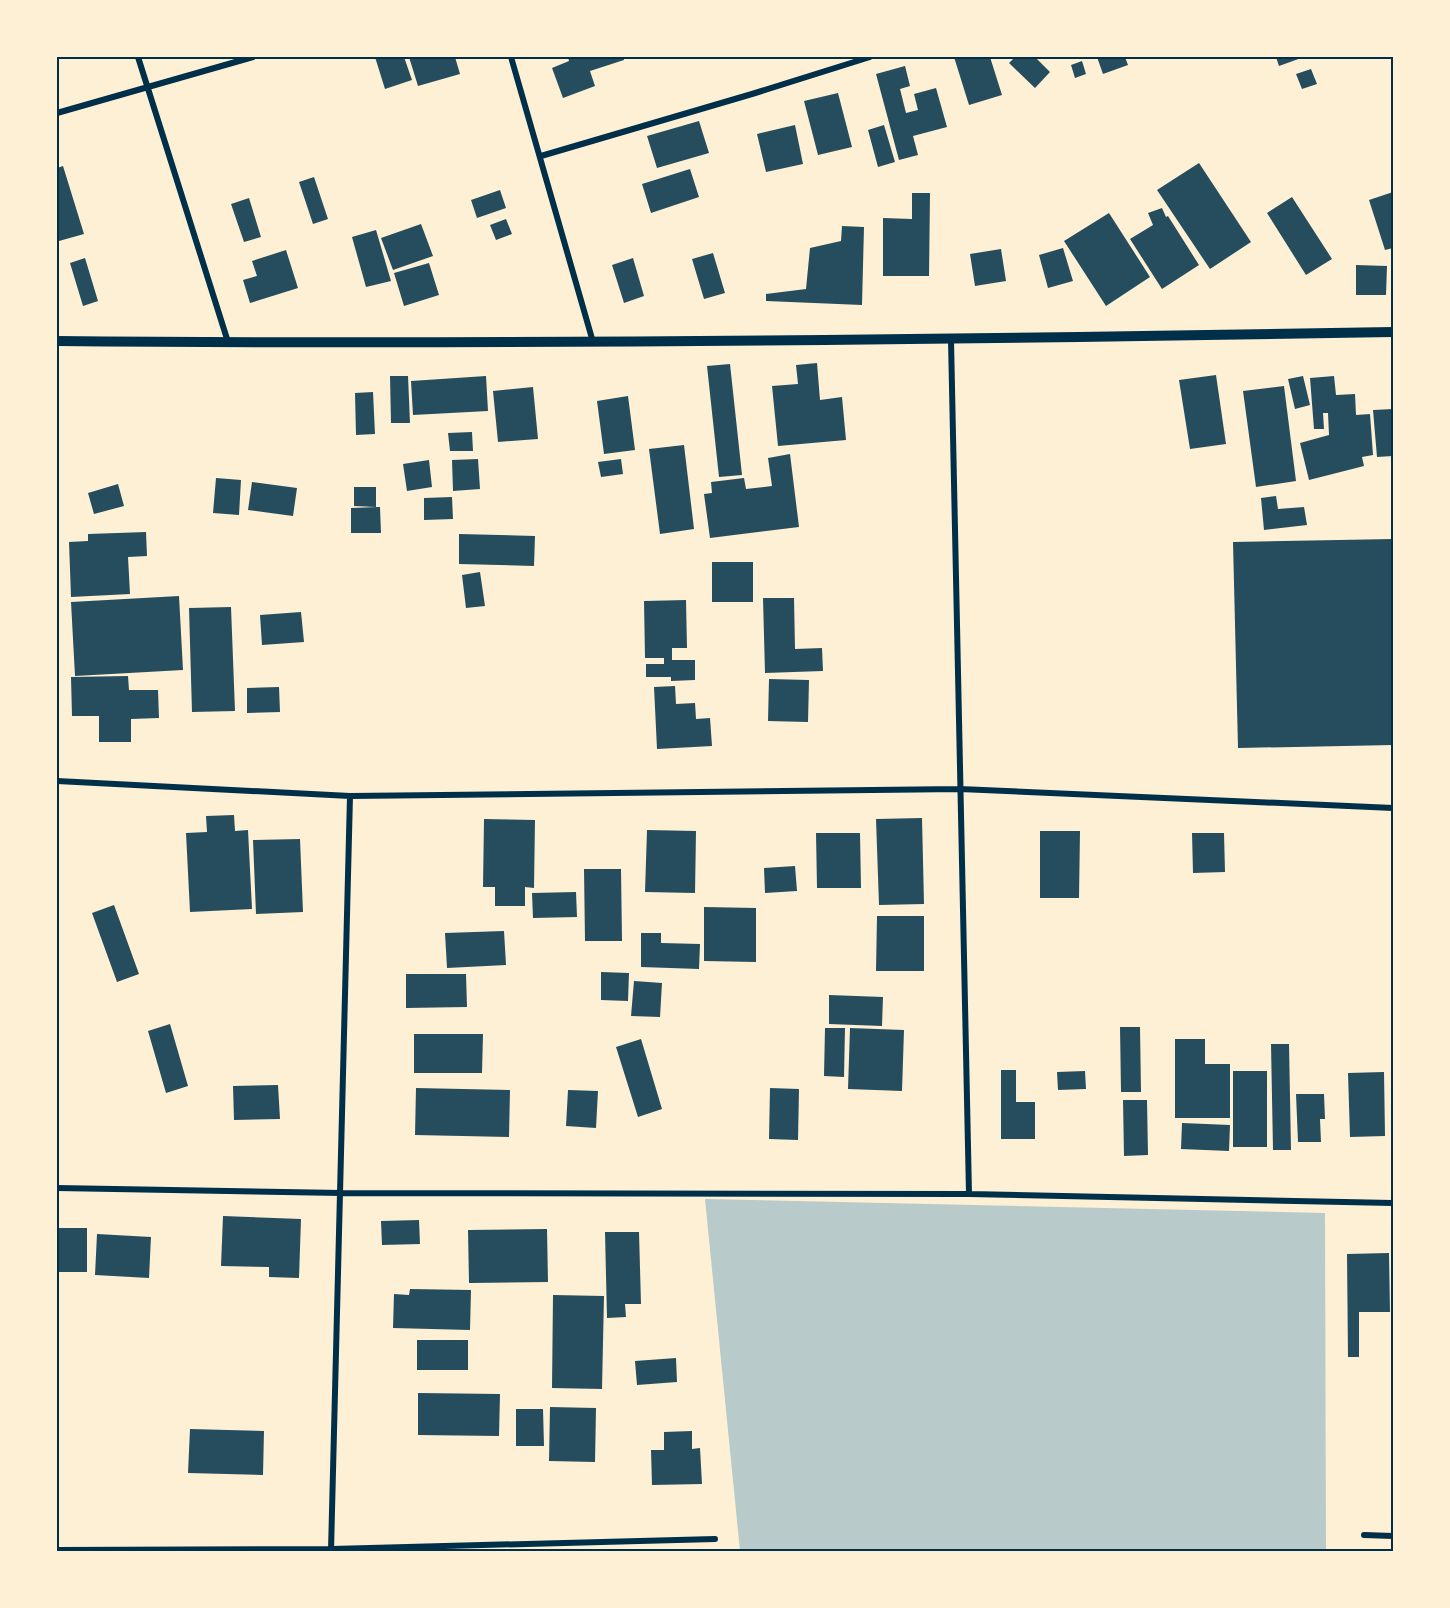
<svg xmlns="http://www.w3.org/2000/svg" width="1450" height="1608" font-family="Quicksand,sans-serif">
	<style>
		.green { fill: #b9caca }
		.building { fill: #264d5e }
		.lines { fill: none; stroke-linecap: round; stroke-linejoin: round }
		.minor { stroke: #003049; stroke-width: 6 }
		.tertiary { stroke: #003049; stroke-width: 10 }
		.neatline { fill: none; stroke: #003049; stroke-width: 2 }
	</style>
	<rect width="100%" height="100%" fill="#fdf0d5"/>
	<path class="green" d="M 705,1199 L 1325,1213 L 1326,1551 L 740,1551 Z"/>
	<path class="building" d="M 375,57 L 404,57 L 412,80 L 385,89 Z
		M 409,57 L 455,57 L 460,74 L 418,86 Z
		M 568,57 L 624,57 L 624,60 L 590,71 L 595,86 L 563,98 L 552,68 L 569,61 Z
		M 954,57 L 990,57 L 1002,95 L 969,105 Z
		M 1015,57 L 1035,57 L 1050,72 L 1035,88 L 1009,63 Z
		M 1097,57 L 1125,57 L 1128,65 L 1103,74 Z
		M 1276,57 L 1304,57 L 1279,66 Z
		M 1082,61 L 1086,74 L 1075,78 L 1071,65 Z
		M 905,66 L 910,86 L 900,89 L 906,113 L 918,110 L 914,94 L 936,88 L 947,127 L 913,136 L 918,155 L 899,160 L 876,74 Z
		M 1311,69 L 1317,84 L 1302,89 L 1296,74 Z
		M 838,93 L 852,147 L 818,155 L 804,101 Z
		M 699,121 L 709,153 L 657,168 L 647,136 Z
		M 795,125 L 803,164 L 766,172 L 757,134 Z
		M 884,125 L 895,162 L 878,167 L 868,130 Z
		M 1199,163 L 1251,242 L 1210,269 L 1157,190 Z
		M 63,166 L 84,234 L 59,241 L 57,234 L 57,168 Z
		M 690,169 L 699,197 L 651,213 L 642,184 Z
		M 314,177 L 328,219 L 313,224 L 299,182 Z
		M 500,190 L 506,208 L 477,218 L 471,200 Z
		M 1393,192 L 1393,248 L 1385,250 L 1369,200 Z
		M 912,193 L 930,193 L 929,276 L 883,276 L 883,218 L 912,219 Z
		M 1292,197 L 1332,259 L 1306,275 L 1267,213 Z
		M 249,198 L 261,237 L 244,242 L 231,204 Z
		M 1162,208 L 1166,217 L 1168,216 L 1199,265 L 1162,289 L 1130,239 L 1153,225 L 1148,213 Z
		M 1109,213 L 1150,277 L 1106,306 L 1064,241 Z
		M 506,219 L 512,234 L 496,240 L 490,225 Z
		M 421,224 L 433,256 L 393,270 L 381,238 Z
		M 842,226 L 864,227 L 862,305 L 766,301 L 766,294 L 806,289 L 810,248 L 841,241 Z
		M 376,230 L 391,281 L 366,287 L 352,237 Z
		M 1063,248 L 1073,281 L 1048,288 L 1039,255 Z
		M 1001,249 L 1006,281 L 975,286 L 970,254 Z
		M 286,250 L 298,288 L 250,303 L 243,280 L 257,276 L 252,261 Z
		M 713,253 L 725,293 L 704,299 L 692,259 Z
		M 85,258 L 98,301 L 83,306 L 70,263 Z
		M 633,258 L 644,296 L 624,303 L 612,265 Z
		M 429,263 L 439,295 L 404,306 L 394,273 Z
		M 1356,265 L 1387,266 L 1386,295 L 1356,295 Z
		M 817,363 L 820,400 L 842,397 L 846,440 L 778,446 L 772,386 L 798,384 L 796,365 Z
		M 730,364 L 742,475 L 719,477 L 707,366 Z
		M 1216,375 L 1226,444 L 1190,449 L 1179,380 Z
		M 390,376 L 408,376 L 410,423 L 391,423 Z
		M 486,376 L 488,411 L 413,415 L 411,381 Z
		M 1303,376 L 1310,405 L 1295,409 L 1288,379 Z
		M 1334,376 L 1336,395 L 1355,394 L 1356,415 L 1370,414 L 1373,455 L 1362,457 L 1364,466 L 1309,480 L 1300,443 L 1329,435 L 1328,413 L 1323,413 L 1324,429 L 1314,429 L 1310,378 Z
		M 1284,386 L 1296,481 L 1256,487 L 1243,391 Z
		M 533,387 L 538,439 L 498,442 L 493,391 Z
		M 373,392 L 375,434 L 356,435 L 355,393 Z
		M 628,396 L 635,450 L 604,454 L 597,401 Z
		M 1393,409 L 1393,456 L 1377,457 L 1373,410 Z
		M 472,432 L 473,451 L 450,451 L 448,433 Z
		M 684,445 L 694,529 L 660,534 L 649,449 Z
		M 790,454 L 799,527 L 710,538 L 704,494 L 712,493 L 711,482 L 744,478 L 746,489 L 772,486 L 768,458 Z
		M 478,459 L 480,489 L 453,491 L 452,460 Z
		M 621,459 L 623,474 L 601,477 L 598,462 Z
		M 429,460 L 432,487 L 407,491 L 403,464 Z
		M 216,478 L 241,480 L 239,515 L 213,513 Z
		M 252,482 L 297,488 L 293,516 L 248,510 Z
		M 118,484 L 124,506 L 94,514 L 88,493 Z
		M 354,487 L 376,487 L 376,507 L 354,506 Z
		M 1276,496 L 1278,509 L 1304,507 L 1307,525 L 1264,530 L 1261,498 Z
		M 452,497 L 453,519 L 424,520 L 424,498 Z
		M 378,507 L 380,507 L 381,533 L 351,533 L 351,508 Z
		M 146,532 L 147,556 L 128,557 L 130,594 L 71,597 L 69,542 L 88,541 L 88,534 Z
		M 459,534 L 535,536 L 534,566 L 459,564 Z
		M 1393,539 L 1393,745 L 1238,748 L 1233,542 Z
		M 712,562 L 753,562 L 753,602 L 712,602 Z
		M 480,572 L 485,606 L 466,608 L 462,575 Z
		M 179,596 L 183,670 L 75,676 L 71,602 Z
		M 763,598 L 794,598 L 795,649 L 822,648 L 823,671 L 765,673 Z
		M 686,600 L 687,648 L 672,648 L 672,660 L 695,660 L 695,680 L 671,681 L 671,677 L 646,677 L 646,664 L 664,664 L 664,658 L 645,658 L 644,601 Z
		M 231,607 L 235,711 L 192,712 L 189,608 Z
		M 301,612 L 304,642 L 262,645 L 260,615 Z
		M 128,676 L 129,690 L 158,690 L 159,718 L 131,719 L 131,742 L 99,742 L 99,716 L 72,716 L 71,677 Z
		M 769,679 L 809,680 L 808,722 L 768,721 Z
		M 675,686 L 676,704 L 695,703 L 696,719 L 710,718 L 712,746 L 657,749 L 654,687 Z
		M 279,687 L 280,712 L 247,713 L 247,688 Z
		M 234,815 L 235,831 L 248,830 L 252,909 L 190,912 L 186,833 L 207,832 L 206,816 Z
		M 922,818 L 924,904 L 879,905 L 876,819 Z
		M 484,819 L 535,820 L 534,888 L 525,887 L 525,906 L 495,906 L 495,887 L 483,887 Z
		M 647,830 L 696,831 L 695,893 L 645,892 Z
		M 1040,831 L 1080,831 L 1079,898 L 1040,898 Z
		M 816,833 L 860,833 L 861,888 L 817,888 Z
		M 1192,833 L 1224,833 L 1225,872 L 1193,873 Z
		M 300,839 L 303,912 L 256,914 L 253,840 Z
		M 795,866 L 797,891 L 765,893 L 764,868 Z
		M 584,869 L 621,869 L 622,941 L 585,941 Z
		M 576,892 L 577,917 L 533,918 L 532,893 Z
		M 114,905 L 139,974 L 117,982 L 92,913 Z
		M 704,907 L 756,908 L 756,962 L 704,961 Z
		M 877,916 L 924,916 L 924,971 L 876,971 Z
		M 504,931 L 506,965 L 447,968 L 445,933 Z
		M 641,933 L 661,933 L 661,943 L 700,944 L 699,969 L 641,967 Z
		M 601,972 L 629,973 L 628,1001 L 601,1000 Z
		M 406,974 L 466,974 L 467,1007 L 406,1008 Z
		M 634,981 L 662,983 L 660,1017 L 631,1016 Z
		M 829,995 L 883,997 L 882,1026 L 829,1024 Z
		M 170,1024 L 188,1086 L 166,1093 L 148,1031 Z
		M 1120,1027 L 1140,1027 L 1141,1092 L 1121,1092 Z
		M 825,1028 L 845,1028 L 844,1077 L 824,1076 Z
		M 850,1028 L 904,1030 L 902,1091 L 848,1089 Z
		M 414,1034 L 483,1034 L 482,1073 L 414,1073 Z
		M 641,1039 L 662,1109 L 638,1117 L 616,1047 Z
		M 1175,1039 L 1205,1039 L 1205,1064 L 1230,1064 L 1230,1118 L 1175,1118 Z
		M 1271,1044 L 1289,1044 L 1291,1150 L 1273,1150 Z
		M 1001,1070 L 1016,1070 L 1016,1102 L 1035,1102 L 1035,1139 L 1001,1139 Z
		M 1085,1071 L 1086,1089 L 1058,1090 L 1057,1072 Z
		M 1233,1071 L 1267,1071 L 1267,1147 L 1233,1147 Z
		M 1384,1072 L 1385,1136 L 1350,1137 L 1348,1073 Z
		M 278,1085 L 280,1119 L 234,1120 L 233,1086 Z
		M 416,1088 L 510,1090 L 509,1137 L 415,1135 Z
		M 770,1088 L 799,1089 L 798,1140 L 769,1139 Z
		M 568,1090 L 598,1091 L 596,1128 L 566,1126 Z
		M 1296,1094 L 1324,1094 L 1325,1119 L 1320,1119 L 1321,1142 L 1298,1142 Z
		M 1123,1100 L 1147,1100 L 1148,1155 L 1124,1156 Z
		M 1182,1123 L 1230,1125 L 1229,1151 L 1181,1149 Z
		M 223,1216 L 301,1219 L 299,1278 L 269,1277 L 269,1267 L 221,1266 Z
		M 419,1220 L 420,1244 L 382,1245 L 381,1221 Z
		M 57,1228 L 87,1228 L 87,1272 L 57,1272 Z
		M 547,1229 L 548,1282 L 469,1283 L 468,1230 Z
		M 605,1232 L 639,1232 L 641,1304 L 625,1304 L 626,1317 L 607,1318 Z
		M 97,1234 L 151,1237 L 149,1278 L 95,1275 Z
		M 1389,1253 L 1390,1312 L 1359,1312 L 1359,1357 L 1348,1357 L 1347,1254 Z
		M 410,1289 L 471,1290 L 470,1330 L 393,1328 L 394,1294 L 409,1295 Z
		M 553,1295 L 604,1296 L 602,1389 L 552,1388 Z
		M 417,1340 L 468,1340 L 468,1370 L 417,1370 Z
		M 676,1358 L 677,1382 L 637,1385 L 635,1361 Z
		M 418,1393 L 500,1394 L 499,1436 L 418,1435 Z
		M 550,1407 L 596,1408 L 595,1462 L 549,1461 Z
		M 516,1409 L 543,1409 L 544,1446 L 516,1446 Z
		M 190,1429 L 264,1431 L 263,1475 L 188,1473 Z
		M 692,1431 L 692,1449 L 700,1448 L 702,1484 L 652,1485 L 651,1450 L 664,1450 L 664,1432 Z"/>
	<g class="lines">
		<path class="minor" d="M 138,57 L 228,342
			M 511,57 L 593,342
			M 57,113 L 253,57
			M 541,156 L 752,94 L 870,57
			M 951,340 L 969,1194
			M 57,781 L 350,796 L 960,789 L 1393,808
			M 57,1188 L 341,1193 L 969,1194 L 1393,1203
			M 1364,1535 L 1393,1536
			M 57,1550 L 332,1549 L 715,1539
			M 331,1551 L 350,796"/>
		<path class="tertiary" d="M 57,341 C 502,345 948,340 1393,332"/>
	</g>
	<rect width="1450" height="1608" fill="none" stroke="#fdf0d5" stroke-width="117"/>
	<rect x="58" y="58" width="1334" height="1492" class="neatline"/>
</svg>
